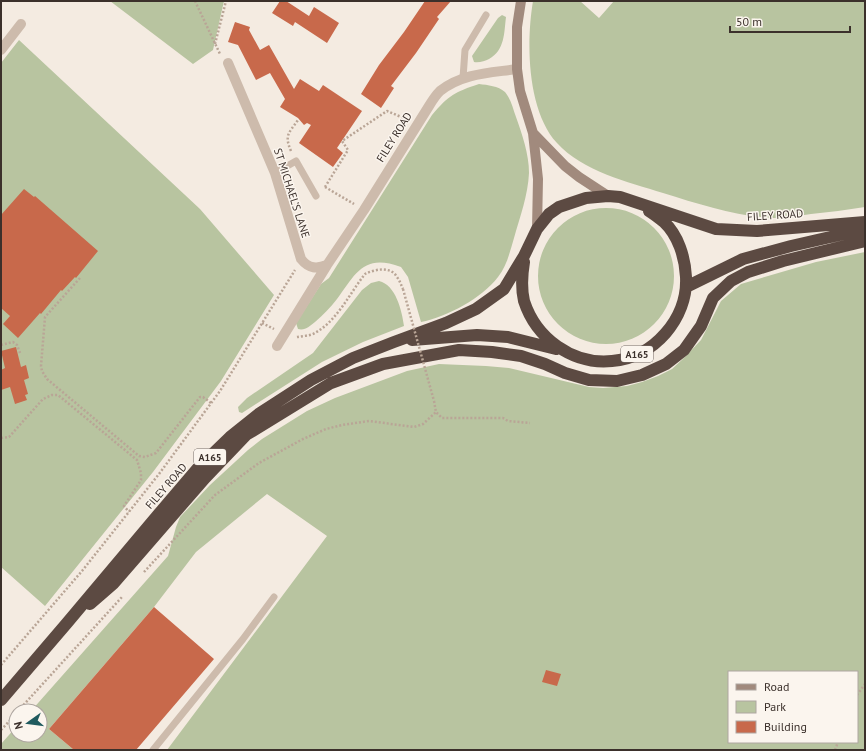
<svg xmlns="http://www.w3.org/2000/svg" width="866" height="751" font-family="'PT Sans',sans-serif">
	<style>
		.green { fill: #b8c4a0; fill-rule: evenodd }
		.building { fill: #c8694b }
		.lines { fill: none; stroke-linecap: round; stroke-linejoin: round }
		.path { stroke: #b9a596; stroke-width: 2.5; stroke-dasharray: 2 2; stroke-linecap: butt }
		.lane { stroke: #cdbbac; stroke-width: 7 }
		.street { stroke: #cdbbac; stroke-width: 10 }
		.secondary { stroke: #a18a7d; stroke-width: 10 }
		.highway { stroke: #5c4a42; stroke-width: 12 }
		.path-bridge { stroke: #b9a596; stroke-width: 2.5; stroke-dasharray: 2 2; stroke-linecap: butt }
		.labels { text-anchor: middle; stroke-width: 3; stroke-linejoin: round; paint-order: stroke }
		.shield { fill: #fbf5ee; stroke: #756b66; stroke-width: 1 }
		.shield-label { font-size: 10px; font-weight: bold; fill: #3b302b }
		.street-label { font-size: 11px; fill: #3b302b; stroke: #fbf5ee }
	</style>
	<rect width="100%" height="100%" fill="#f4ebe1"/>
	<path class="green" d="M 110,1 L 224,1 L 213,50 L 193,64 Z
		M 533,1 L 580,1 L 599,18 L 614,1 L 865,1 L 865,207 C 847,210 829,212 811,214 C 802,215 793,218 784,218 C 743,219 702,205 663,193 C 628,182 582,171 557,143 C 527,110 526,43 533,1 Z
		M 502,15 L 506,17 C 504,33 505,50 489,59 C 485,61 479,63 474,62 L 472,56 L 498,18 Z
		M 19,40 L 200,209 L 274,295 L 221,381 L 153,472 L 45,606 L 1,567 L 1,63 Z
		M 479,84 C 488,85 498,86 505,92 C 511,99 513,109 516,117 C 522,134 529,154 529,173 C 528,195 520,217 514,238 C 510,251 507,266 498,277 C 482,298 447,317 421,322 L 408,277 L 401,267 C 364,253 356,273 337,299 C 330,308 323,315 315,322 C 310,326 305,331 298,329 L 296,323 L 321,284 L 329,278 L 432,115 C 449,95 455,92 479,84 Z
		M538 276a68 68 0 1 1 136 0a68 68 0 1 1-136 0Z
		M 865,252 L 865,750 L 167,750 L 327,536 L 267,494 L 196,552 L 154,607 L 49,729 L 74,750 L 1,750 L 1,744 L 16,727 L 16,735 L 40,735 L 40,711 L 31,711 L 168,556 L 176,527 L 180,517 L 210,485 L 248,450 L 262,439 L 307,411 L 335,398 L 407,371 L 439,364 L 486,366 L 509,368 L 589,387 L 603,388 L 627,386 L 642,382 L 658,376 L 672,369 L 685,357 L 701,340 L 721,301 L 741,284 L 816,262 ZM 729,672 L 857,672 L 857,742 L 729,742 Z
		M 379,281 C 396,285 402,311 404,326 L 363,342 L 322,362 L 242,413 L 239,412 L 238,407 L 247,398 L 313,353 L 362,290 L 371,283 Z"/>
	<path class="building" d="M 280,1 L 286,1 L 309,16 L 314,7 L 339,23 L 327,43 L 295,22 L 293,26 L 272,13 Z
		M 425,1 L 451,1 L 437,17 L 439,19 L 416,53 L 391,86 L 394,88 L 381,108 L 361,94 L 379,65 L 404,32 Z
		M 235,22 L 250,27 L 249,30 L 260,50 L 269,45 L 294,89 L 300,79 L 319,91 L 323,85 L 362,111 L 337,148 L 343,153 L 333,167 L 299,143 L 311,125 L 307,123 L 304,125 L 298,118 L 280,107 L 285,99 L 270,73 L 256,80 L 238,45 L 228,42 Z
		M 24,189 L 34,197 L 35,196 L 98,251 L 76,278 L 75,277 L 62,291 L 61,290 L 41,314 L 40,313 L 18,338 L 3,324 L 10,316 L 1,308 L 1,215 Z
		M 16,347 L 21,367 L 26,365 L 29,378 L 24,380 L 28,394 L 25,395 L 27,400 L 15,404 L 10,387 L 1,390 L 1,370 L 5,368 L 1,351 Z
		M 154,607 L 214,659 L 136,750 L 74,750 L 49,729 Z
		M 546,670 L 561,674 L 557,686 L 542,682 Z"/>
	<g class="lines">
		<path class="path" d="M 195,1 L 220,54
			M 215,44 L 226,1
			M 291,151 C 284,135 289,133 298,120
			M 325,187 L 348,150 L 342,141 L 387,111 L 406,119
			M 325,187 L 354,204
			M 80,278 L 45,317 L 41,366 L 42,371 L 47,379 L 139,456 L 145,457 L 156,453 L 200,397 L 203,397 L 211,403
			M 262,323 L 274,329
			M 297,337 C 302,336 308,336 313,334 C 337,322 349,294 365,274 C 375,269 391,266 397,277 C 400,281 401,285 403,289
			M 1,345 L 13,342 L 17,345 L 20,353
			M 434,401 L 436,412 L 442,418 L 503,418 L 508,421 L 530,423
			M 1,438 L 9,437 L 43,399 L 52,395 L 58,395 L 137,460 L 141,473 L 141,480 L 124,506 L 129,512
			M 144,572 L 215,495 L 259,463 L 303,439 L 326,429 L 342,425 L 369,421 L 414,427 L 423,424 L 436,412
			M 1,665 L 82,571 L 159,474 L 220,391 L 295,270
			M 857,695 L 865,684
			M 18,711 L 122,597
			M 1,730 L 16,714
			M 835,750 L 838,742"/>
		<path class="lane" d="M 463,78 L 465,50 L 486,15
			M 275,173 L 296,161 L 316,196
			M 153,750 L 243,639 L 274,597"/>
		<path class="street" d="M 1,50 L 21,24
			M 228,63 L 275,173 L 301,259 C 309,269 317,269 327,265
			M 277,346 L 327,265 L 364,210 L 429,106 C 432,101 436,95 440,91 C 463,73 490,73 517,69"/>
		<path class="secondary" d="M 521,1 L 517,27 L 517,69 L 520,91 L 533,133 L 538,179 L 537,229
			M 533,133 L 565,166 L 579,177 L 608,196"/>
		<path class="highway" d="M 524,262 C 522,274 521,288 524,301 C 536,338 572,365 612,361 C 654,358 688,318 686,277 C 685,257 678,235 664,222 C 659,218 654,214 649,211
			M 686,287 L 743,259 L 791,246 L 865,229
			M 412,340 L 477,335 L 508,337 L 556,349
			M 90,604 L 113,584 L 205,478 L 246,435 L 331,383 L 383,364 L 459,350 L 492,352 L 521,356 L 545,364 L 565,373 L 589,380 L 617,381 L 642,375 L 666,364 L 684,350 L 701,326 L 713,298 L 731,281 L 748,272 L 783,261 L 865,241
			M 1,700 L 67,623 L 162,510 L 198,468 L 230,437 L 260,413 L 311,380 L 353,358 L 394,342 L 446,323 L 476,309 L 504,289 L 524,256 L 537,229 L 549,214 L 559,207 L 586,198 L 608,196 L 620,197 L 716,229 L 757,231 L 865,222"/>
		<path class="path-bridge" d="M 403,289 L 434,401"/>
	</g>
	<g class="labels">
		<g class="shield">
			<rect x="621" y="346" width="32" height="16" rx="3"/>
			<rect x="194" y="449" width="32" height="16" rx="3"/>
		</g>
		<g class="shield-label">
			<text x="637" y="358">A165</text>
			<text x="210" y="461">A165</text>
		</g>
		<g class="street-label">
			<text transform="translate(394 137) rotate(-58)" y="4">FILEY ROAD</text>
			<text transform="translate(292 193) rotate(72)" y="4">ST MICHAEL'S LANE</text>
			<text transform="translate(775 215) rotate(-4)" y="4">FILEY ROAD</text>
			<text transform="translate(166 486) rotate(-49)" y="4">FILEY ROAD</text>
		</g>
	</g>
	<rect width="866" height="751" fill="none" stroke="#3b302b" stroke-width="4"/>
	<rect x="728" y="671" width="130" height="72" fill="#fbf5ee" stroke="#aea6a0"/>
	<rect x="736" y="684" width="20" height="6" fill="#a18a7d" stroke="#aea6a0"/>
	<text x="764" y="691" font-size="12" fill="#3b302b">Road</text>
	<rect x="736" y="701" width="20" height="12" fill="#b8c4a0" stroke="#aea6a0"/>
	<text x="764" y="711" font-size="12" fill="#3b302b">Park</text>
	<rect x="736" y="721" width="20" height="12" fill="#c8694b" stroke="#aea6a0"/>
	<text x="764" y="731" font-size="12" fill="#3b302b">Building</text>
	<g transform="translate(28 723) rotate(256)"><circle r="19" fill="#fbf5ee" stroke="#aea6a0"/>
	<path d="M0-3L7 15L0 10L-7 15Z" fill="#1f5a5e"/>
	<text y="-6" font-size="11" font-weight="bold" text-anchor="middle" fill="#3b302b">N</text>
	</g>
	<path d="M730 26v6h120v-6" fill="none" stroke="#3b302b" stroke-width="2"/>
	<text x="736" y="26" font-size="12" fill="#3b302b" stroke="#fbf5ee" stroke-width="3" paint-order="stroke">50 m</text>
</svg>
